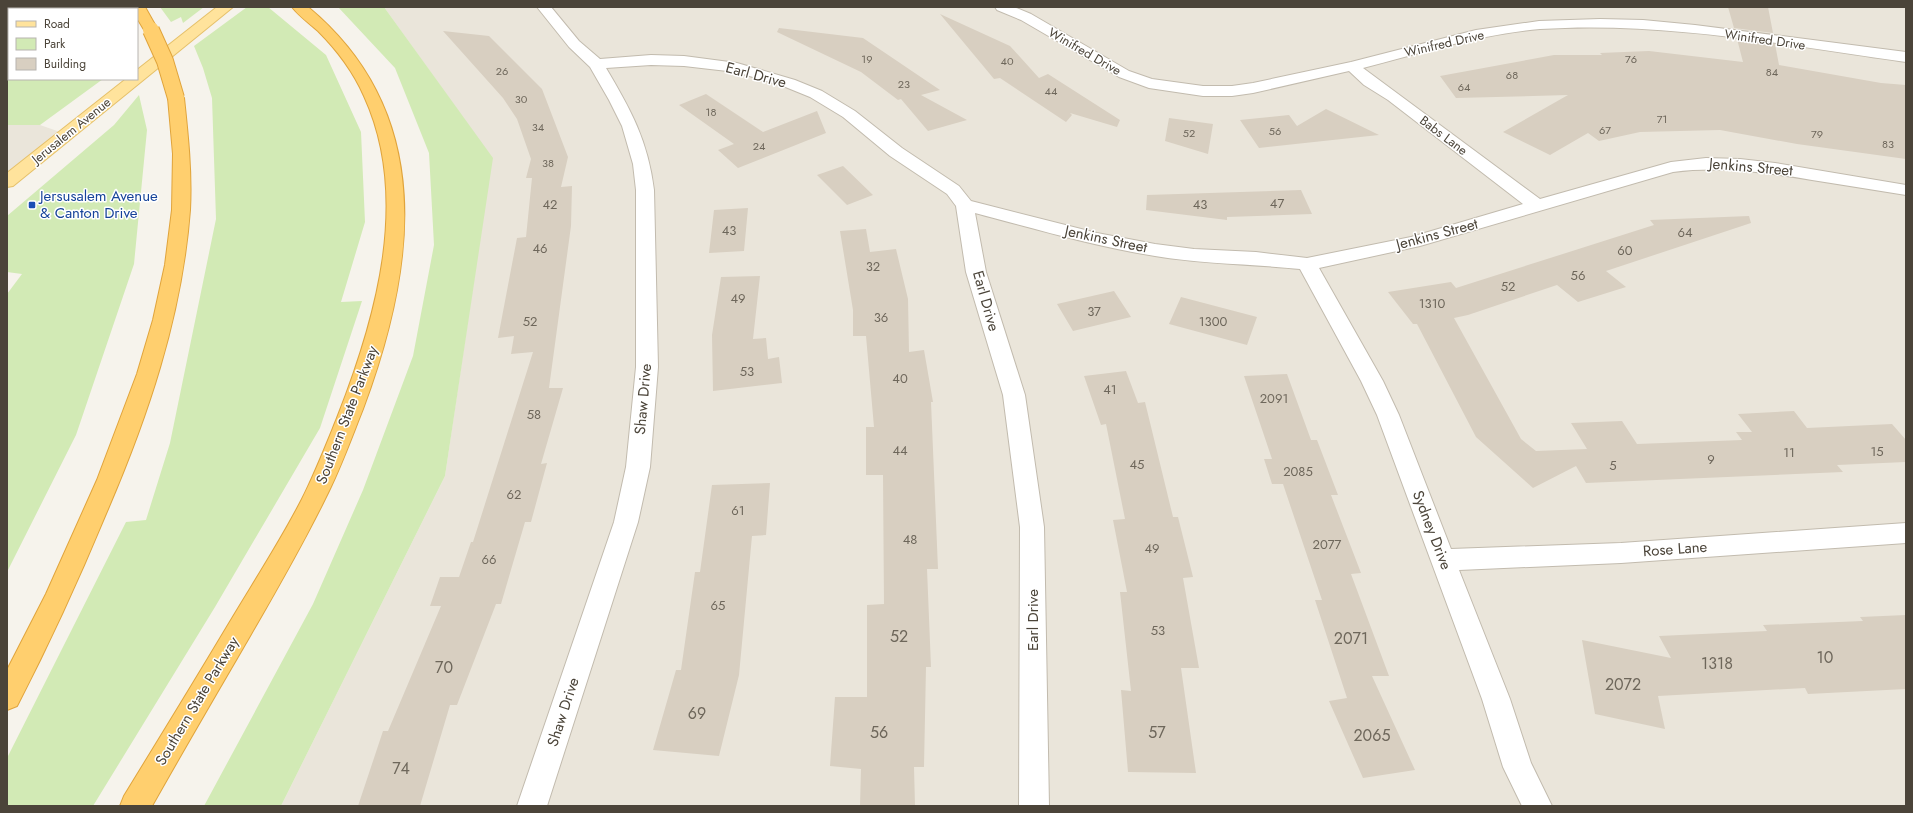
<svg xmlns="http://www.w3.org/2000/svg" width="1913" height="813" font-family="Jost,sans-serif">
	<style>
		.residential { fill: #eae5da }
		.green { fill: #d2eab5 }
		.building { fill: #d8cfc1 }
		.lines { fill: none; stroke-linecap: round; stroke-linejoin: round }
		.minor-casing { stroke: #c2bbae; stroke-width: 2 }
		.primary-casing { stroke: #e6c16a; stroke-width: 2 }
		.motorway-casing { stroke: #e0a43c; stroke-width: 2 }
		.minor { fill: #fff; fill-rule: evenodd }
		.primary { fill: #ffe39c; fill-rule: evenodd }
		.motorway { fill: #ffcf6e; fill-rule: evenodd }
		.motorway-bridge-casing { stroke: #e0a43c; stroke-width: 18; stroke-linecap: butt }
		.motorway-bridge { stroke: #ffcf6e; stroke-width: 16 }
		.transit-dot { fill: #1a4fb4; stroke: #fff; stroke-width: 1.5 }
		.labels { text-anchor: middle; stroke-width: 3; stroke-linejoin: round; paint-order: stroke }
		.far-number-label { font-size: 11px; fill: #6e675b }
		.far-street-label { font-size: 13px; fill: #4b4439; stroke: #fff }
		.number-label { font-size: 13px; fill: #6e675b }
		.street-label { font-size: 15px; fill: #4b4439; stroke: #fff }
		.transit-label { font-size: 15px; fill: #164399; stroke: #fff; text-anchor: start }
		.near-number-label { font-size: 16px; fill: #6e675b }
	</style>
	<rect width="100%" height="100%" fill="#f6f3ec"/>
	<path class="residential" d="M 384,7 L 1906,7 L 1906,806 L 281,806 L 445,476 L 492,158 Z
		M 7,125 L 40,125 L 66,134 L 7,182 Z"/>
	<path class="green" d="M 7,7 L 99,7 L 100,9 L 9,9 L 9,79 L 103,79 L 40,125 L 7,125 Z
		M 160,7 L 204,7 L 183,23 L 181,17 L 171,22 Z
		M 247,7 L 268,7 L 326,55 L 361,132 L 365,222 L 341,302 L 362,301 L 320,428 L 215,607 L 93,806 L 7,806 L 7,758 L 126,522 L 146,520 L 170,443 L 216,219 L 212,98 L 203,68 L 194,46 Z
		M 338,7 L 384,7 L 493,158 L 445,476 L 281,806 L 204,806 L 313,604 L 363,490 L 413,356 L 434,245 L 429,153 L 395,68 Z
		M 139,95 L 147,130 L 134,264 L 76,435 L 7,572 L 7,294 L 22,274 L 7,272 L 7,216 L 114,125 Z"/>
	<path class="building" d="M 1728,7 L 1768,7 L 1773,33 L 1734,28 Z
		M 940,14 L 1010,46 L 1039,78 L 1048,74 L 1120,120 L 1117,127 L 1070,113 L 1072,115 L 1066,122 L 1000,78 L 994,79 Z
		M 779,28 L 863,38 L 940,90 L 921,95 L 967,120 L 928,131 L 901,99 L 898,100 L 861,72 L 777,32 Z
		M 443,31 L 489,36 L 542,89 L 568,157 L 561,187 L 572,186 L 571,226 L 549,388 L 563,388 L 541,464 L 547,463 L 531,522 L 525,522 L 501,604 L 496,604 L 457,705 L 450,705 L 420,806 L 358,806 L 383,731 L 388,731 L 441,606 L 430,606 L 440,577 L 459,577 L 471,542 L 473,542 L 533,352 L 511,354 L 514,336 L 498,338 L 517,238 L 526,237 L 532,178 L 526,178 L 531,159 L 517,119 L 503,98 Z
		M 1737,39 L 1775,44 L 1779,65 L 1881,83 L 1906,85 L 1906,159 L 1797,144 L 1720,130 L 1640,132 L 1599,141 L 1588,133 L 1550,155 L 1503,132 L 1568,95 L 1456,98 L 1440,76 L 1554,55 L 1602,55 L 1600,53 L 1649,51 L 1743,62 Z
		M 706,94 L 763,132 L 817,111 L 826,133 L 738,168 L 718,150 L 734,144 L 679,105 Z
		M 1326,109 L 1379,135 L 1259,148 L 1240,120 L 1289,115 L 1297,126 Z
		M 1169,118 L 1213,124 L 1208,154 L 1165,141 Z
		M 843,166 L 873,195 L 847,205 L 817,175 Z
		M 1301,190 L 1312,214 L 1227,217 L 1227,220 L 1146,210 L 1147,195 Z
		M 748,208 L 744,251 L 709,253 L 714,210 Z
		M 1749,216 L 1751,223 L 1606,271 L 1626,287 L 1578,302 L 1557,285 L 1468,315 L 1454,318 L 1521,439 L 1536,451 L 1587,449 L 1571,423 L 1622,421 L 1637,444 L 1742,440 L 1736,432 L 1752,432 L 1738,414 L 1794,411 L 1807,428 L 1892,424 L 1906,440 L 1906,462 L 1837,465 L 1843,472 L 1586,483 L 1576,466 L 1533,488 L 1476,437 L 1417,324 L 1413,324 L 1388,292 L 1451,282 L 1456,288 L 1654,225 L 1650,220 Z
		M 866,229 L 870,252 L 896,249 L 908,299 L 909,352 L 924,350 L 933,402 L 931,402 L 938,569 L 927,569 L 931,667 L 926,667 L 924,767 L 914,767 L 915,806 L 860,806 L 861,769 L 830,766 L 835,697 L 867,697 L 867,605 L 884,604 L 883,475 L 866,475 L 866,427 L 874,427 L 866,336 L 853,336 L 853,310 L 840,231 Z
		M 760,276 L 753,339 L 766,338 L 768,359 L 779,357 L 782,383 L 713,391 L 712,335 L 721,277 Z
		M 1114,291 L 1131,317 L 1073,331 L 1057,304 Z
		M 1181,297 L 1257,317 L 1247,345 L 1169,324 Z
		M 1126,371 L 1138,403 L 1145,402 L 1173,517 L 1178,517 L 1193,577 L 1183,578 L 1199,668 L 1181,668 L 1196,773 L 1128,772 L 1121,690 L 1131,691 L 1120,592 L 1127,592 L 1113,520 L 1125,519 L 1106,424 L 1101,425 L 1084,376 Z
		M 1287,374 L 1311,440 L 1317,440 L 1338,495 L 1331,495 L 1361,573 L 1351,574 L 1389,676 L 1372,676 L 1415,770 L 1363,778 L 1329,701 L 1347,698 L 1315,600 L 1322,600 L 1283,484 L 1272,484 L 1264,459 L 1272,459 L 1244,376 Z
		M 770,483 L 766,535 L 752,536 L 739,675 L 719,756 L 653,750 L 676,670 L 681,670 L 695,572 L 700,572 L 712,485 Z
		M 1906,615 L 1906,689 L 1808,694 L 1805,688 L 1658,696 L 1665,729 L 1595,714 L 1582,640 L 1671,658 L 1659,636 L 1767,631 L 1763,625 L 1863,621 L 1860,617 Z"/>
	<g class="lines">
		<g class="minor-casing">
			<path id="minor" d="M 537,7 L 551,7 L 579,41 L 600,59 L 651,55 L 684,56 L 737,63 L 795,80 L 822,91 L 855,111 L 902,148 L 959,186 L 971,201 L 1097,233 L 1155,244 L 1194,249 L 1256,252 L 1307,258 L 1411,237 L 1523,204 L 1388,100 L 1364,85 L 1349,71 L 1253,93 L 1232,96 L 1203,96 L 1149,88 L 1119,77 L 1021,20 L 997,10 L 995,7 L 1014,7 L 1031,14 L 1129,71 L 1152,79 L 1203,86 L 1232,86 L 1253,83 L 1351,62 L 1476,30 L 1539,21 L 1600,19 L 1643,20 L 1695,25 L 1906,52 L 1906,62 C 1786,45 1662,21 1540,29 C 1480,34 1421,53 1363,68 L 1540,199 L 1671,162 L 1706,158 L 1740,159 L 1775,163 L 1906,185 L 1906,195 C 1875,190 1844,185 1812,180 C 1766,172 1720,166 1673,172 L 1420,246 L 1319,268 L 1383,381 L 1399,415 L 1451,549 L 1621,543 L 1906,523 L 1906,543 L 1621,563 L 1459,570 L 1510,699 L 1531,763 L 1552,806 L 1522,806 L 1503,767 L 1482,699 L 1377,415 L 1361,381 L 1300,269 C 1252,264 1203,264 1155,256 C 1094,246 1035,229 975,213 L 986,272 L 1025,395 L 1044,527 L 1049,806 L 1019,806 L 1020,527 L 1003,395 L 966,272 L 956,206 L 947,194 L 890,156 L 843,117 L 810,97 L 783,86 L 736,72 L 684,66 L 651,65 L 606,68 C 631,110 648,141 654,190 L 658,367 L 650,467 L 638,522 L 547,806 L 517,806 L 614,522 L 626,467 L 636,367 L 636,190 L 633,164 L 622,126 L 609,100 L 590,67 L 569,47 Z"/>
		</g>
		<g class="primary-casing">
			<path id="primary" d="M 217,7 L 233,7 L 13,186 L 7,187 L 7,173 L 126,79 L 137,79 L 137,70 Z"/>
		</g>
		<g class="motorway-casing">
			<path id="motorway" d="M 131,7 L 145,7 L 158,30 L 156,33 L 146,33 L 137,18 L 137,9 L 132,9 Z
				M 292,7 L 308,7 C 437,114 416,267 363,409 C 351,439 340,470 325,499 C 302,546 276,591 250,636 C 217,693 184,749 152,806 L 120,806 L 124,796 C 159,739 194,682 228,625 C 253,583 280,542 302,499 C 315,473 326,445 337,418 C 376,319 411,198 364,96 C 353,71 337,50 318,31 C 309,23 299,16 292,7 Z
				M 176,93 L 182,95 L 184,98 C 188,135 192,173 190,210 C 182,317 147,419 105,516 C 78,581 49,644 17,706 L 7,710 L 7,670 L 46,594 L 97,480 L 137,374 L 153,320 L 165,265 L 172,210 L 173,154 L 168,98 L 170,95 Z"/>
		</g>
		<use href="#minor" class="minor"/>
		<use href="#primary" class="primary"/>
		<use href="#motorway" class="motorway"/>
		<g class="motorway-bridge-casing">
			<path id="motorway-bridge" d="M 151,30 L 165,61 L 176,98"/>
		</g>
		<use href="#motorway-bridge" class="motorway-bridge"/>
	</g>
	<rect class="transit-dot" x="28" y="201" width="8" height="8" rx="2"/>
	<g class="labels">
		<g class="far-number-label">
			<text x="867" y="63">19</text>
			<text x="1631" y="63">76</text>
			<text x="1007" y="65">40</text>
			<text x="502" y="75">26</text>
			<text x="1772" y="76">84</text>
			<text x="1512" y="79">68</text>
			<text x="904" y="88">23</text>
			<text x="1464" y="91">64</text>
			<text x="1051" y="95">44</text>
			<text x="521" y="103">30</text>
			<text x="711" y="116">18</text>
			<text x="1662" y="123">71</text>
			<text x="538" y="131">34</text>
			<text x="1605" y="134">67</text>
			<text x="1275" y="135">56</text>
			<text x="1189" y="137">52</text>
			<text x="1817" y="138">79</text>
			<text x="1888" y="148">83</text>
			<text x="759" y="150">24</text>
			<text x="548" y="167">38</text>
		</g>
		<g class="far-street-label">
			<text transform="translate(1765 39) rotate(8)" y="5">Winifred Drive</text>
			<text transform="translate(1444 43) rotate(-13)" y="5">Winifred Drive</text>
			<text transform="translate(1085 51) rotate(30)" y="5">Winifred Drive</text>
			<text transform="translate(71 130) rotate(-39)" y="5">Jerusalem Avenue</text>
			<text transform="translate(1444 135) rotate(37)" y="5">Babs Lane</text>
		</g>
		<g class="number-label">
			<text x="1277" y="208">47</text>
			<text x="550" y="209">42</text>
			<text x="1200" y="209">43</text>
			<text x="729" y="235">43</text>
			<text x="1685" y="237">64</text>
			<text x="540" y="253">46</text>
			<text x="1625" y="255">60</text>
			<text x="873" y="271">32</text>
			<text x="1578" y="280">56</text>
			<text x="1508" y="291">52</text>
			<text x="738" y="303">49</text>
			<text x="1432" y="308">1310</text>
			<text x="1094" y="316">37</text>
			<text x="881" y="322">36</text>
			<text x="530" y="326">52</text>
			<text x="1213" y="326">1300</text>
			<text x="747" y="376">53</text>
			<text x="900" y="383">40</text>
			<text x="1110" y="394">41</text>
			<text x="1274" y="403">2091</text>
			<text x="534" y="419">58</text>
			<text x="900" y="455">44</text>
			<text x="1877" y="456">15</text>
			<text x="1789" y="457">11</text>
			<text x="1711" y="464">9</text>
			<text x="1137" y="469">45</text>
			<text x="1613" y="470">5</text>
			<text x="1298" y="476">2085</text>
			<text x="514" y="499">62</text>
			<text x="738" y="515">61</text>
			<text x="910" y="544">48</text>
			<text x="1327" y="549">2077</text>
			<text x="1152" y="553">49</text>
			<text x="489" y="564">66</text>
			<text x="718" y="610">65</text>
			<text x="1158" y="635">53</text>
		</g>
		<g class="street-label">
			<text transform="translate(756 75) rotate(15)" y="5">Earl Drive</text>
			<text transform="translate(1751 167) rotate(5)" y="5">Jenkins Street</text>
			<text transform="translate(1437 234) rotate(-15)" y="5">Jenkins Street</text>
			<text transform="translate(1106 239) rotate(12)" y="5">Jenkins Street</text>
			<text transform="translate(986 301) rotate(74)" y="5">Earl Drive</text>
			<text transform="translate(643 399) rotate(-85)" y="5">Shaw Drive</text>
			<text transform="translate(347 415) rotate(-69)" y="5">Southern State Parkway</text>
			<text transform="translate(1432 530) rotate(69)" y="5">Sydney Drive</text>
			<text transform="translate(1675 549) rotate(-4)" y="5">Rose Lane</text>
			<text transform="translate(1033 620) rotate(-90)" y="5">Earl Drive</text>
			<text transform="translate(197 701) rotate(-59)" y="5">Southern State Parkway</text>
			<text transform="translate(563 712) rotate(-72)" y="5">Shaw Drive</text>
		</g>
		<g class="transit-label">
			<text x="40" y="201">Jersusalem Avenue<tspan x="40" dy="17">&amp; Canton Drive</tspan></text>
		</g>
		<g class="near-number-label">
			<text x="899" y="642">52</text>
			<text x="1351" y="644">2071</text>
			<text x="1825" y="663">10</text>
			<text x="1717" y="669">1318</text>
			<text x="444" y="673">70</text>
			<text x="1623" y="690">2072</text>
			<text x="697" y="719">69</text>
			<text x="879" y="738">56</text>
			<text x="1157" y="738">57</text>
			<text x="1372" y="741">2065</text>
			<text x="401" y="774">74</text>
		</g>
	</g>
	<rect width="1913" height="813" fill="none" stroke="#4b4439" stroke-width="16"/>
	<rect x="8" y="8" width="130" height="72" fill="#ffffff" stroke="#b7b4b0"/>
	<rect x="16" y="21" width="20" height="6" fill="#ffe39c" stroke="#b7b4b0"/>
	<text x="44" y="28" font-size="12" fill="#4b4439">Road</text>
	<rect x="16" y="38" width="20" height="12" fill="#d2eab5" stroke="#b7b4b0"/>
	<text x="44" y="48" font-size="12" fill="#4b4439">Park</text>
	<rect x="16" y="58" width="20" height="12" fill="#d8cfc1" stroke="#b7b4b0"/>
	<text x="44" y="68" font-size="12" fill="#4b4439">Building</text>
</svg>
